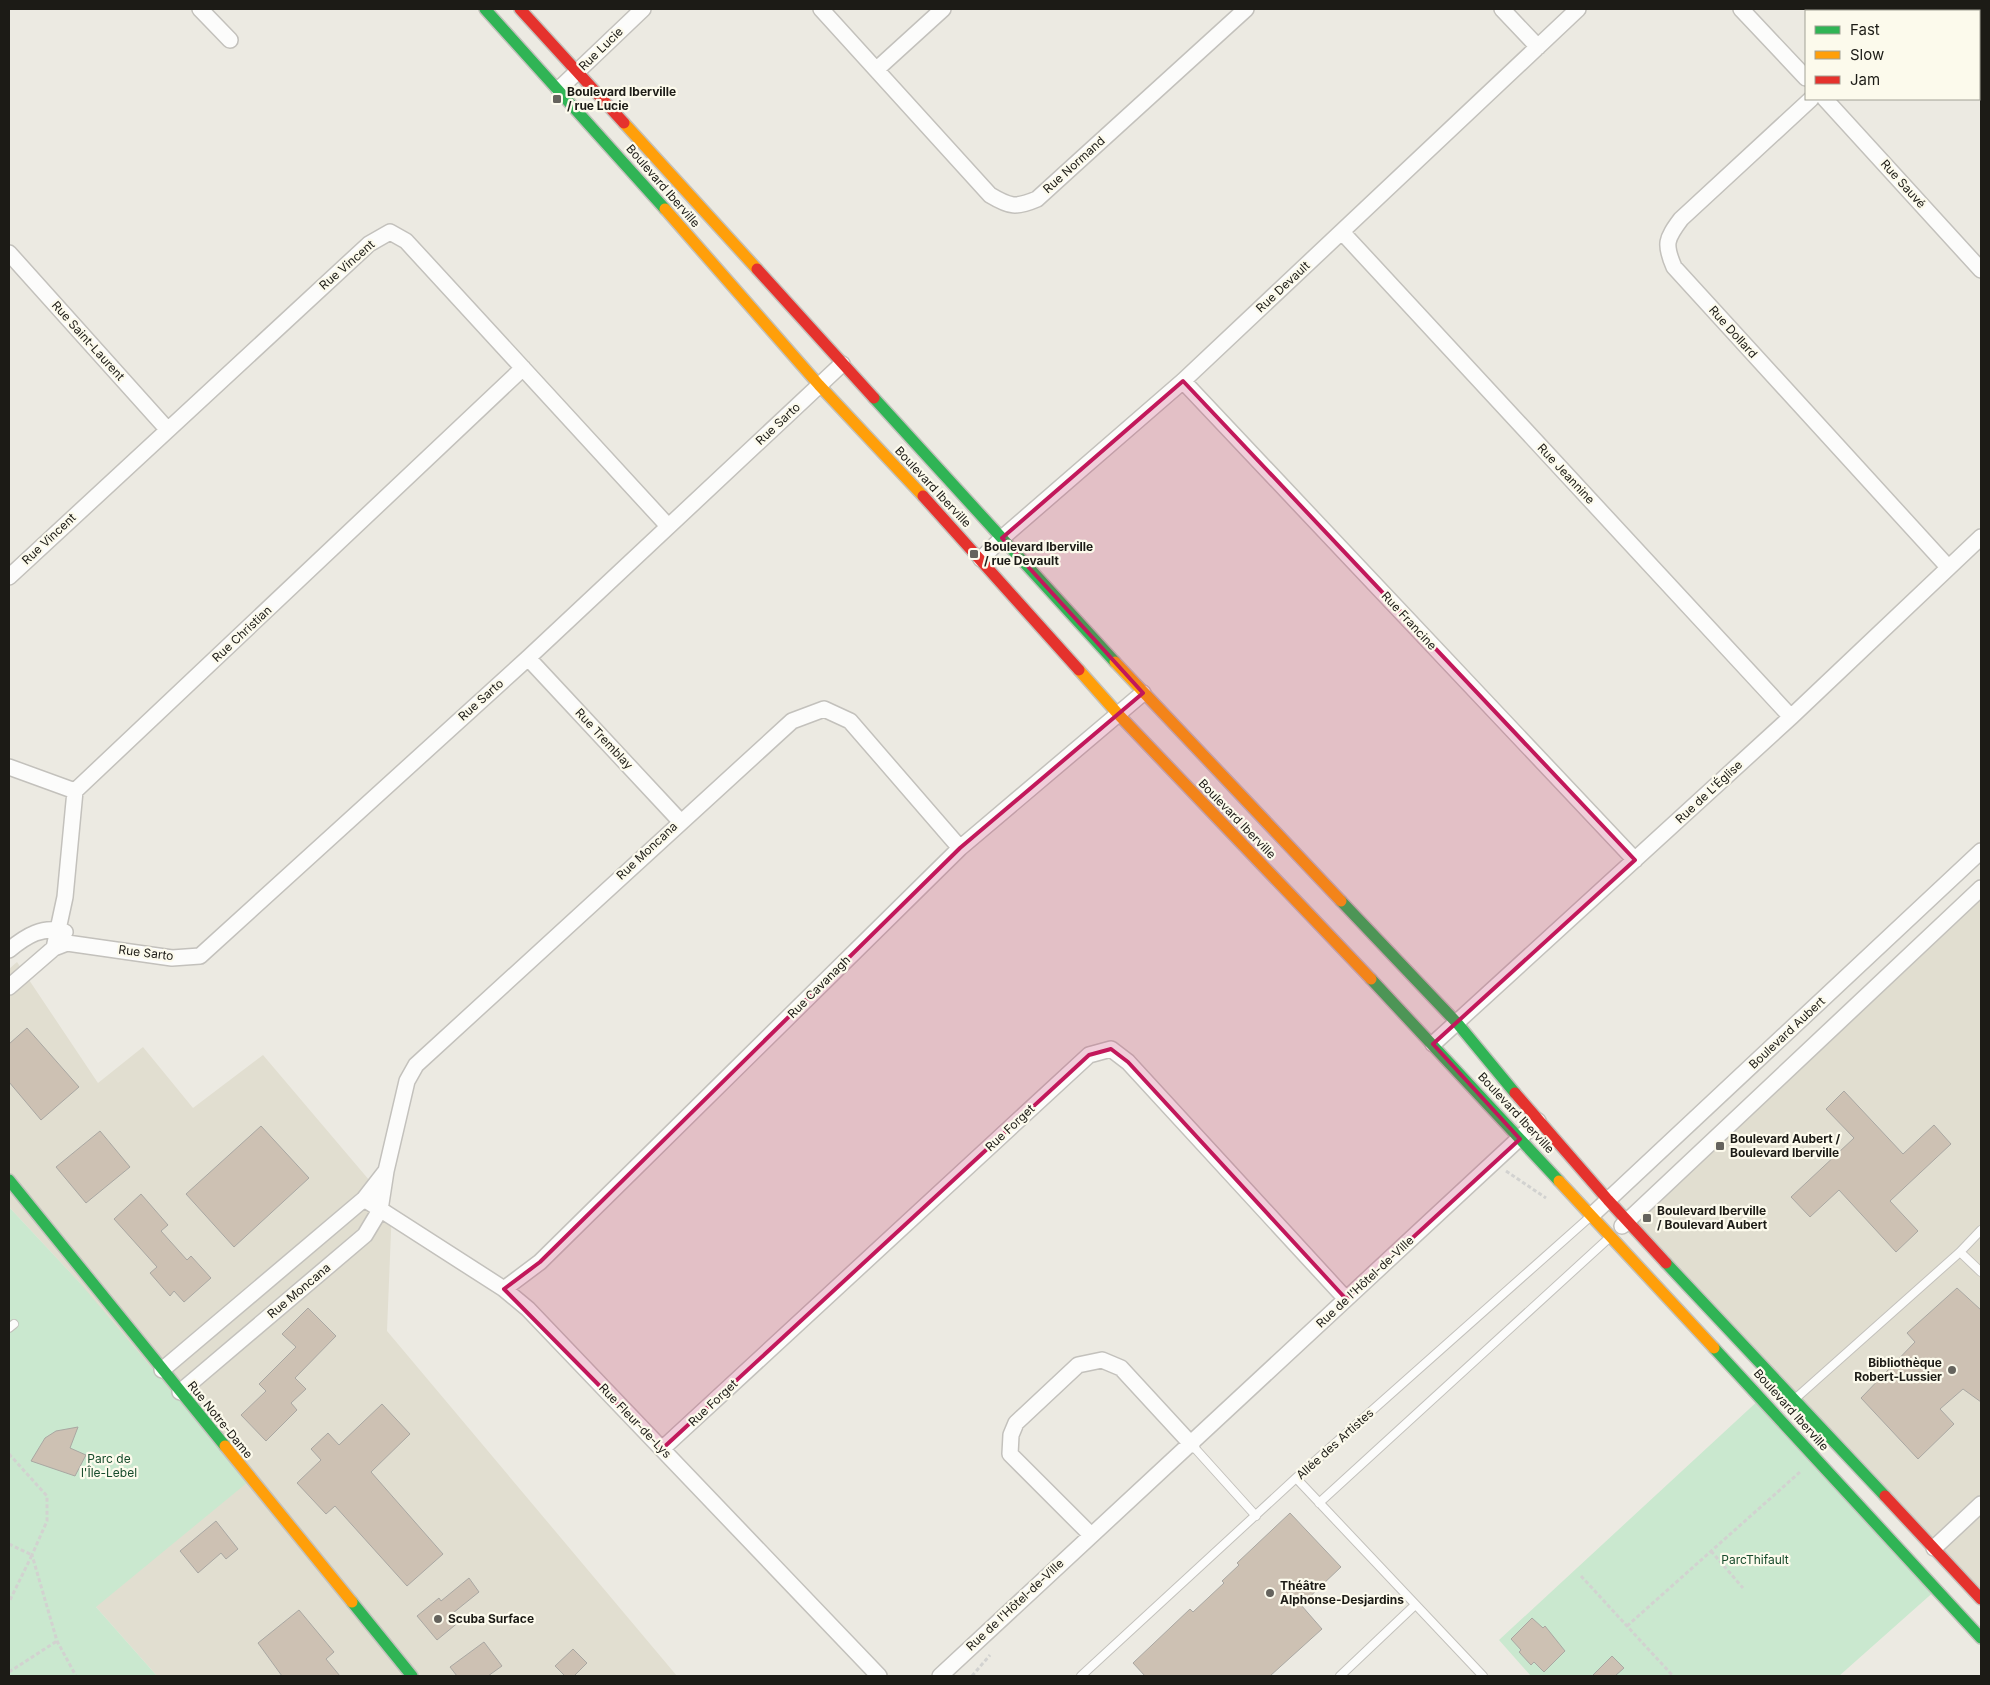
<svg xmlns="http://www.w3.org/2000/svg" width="1990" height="1685" font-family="Inter,sans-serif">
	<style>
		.built { fill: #e1ded0 }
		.green { fill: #cae8cf }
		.building { fill: #cdc1b3; stroke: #a9a7a2 }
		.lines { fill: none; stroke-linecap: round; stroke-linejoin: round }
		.lane-casing { stroke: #c3c1bc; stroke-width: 10 }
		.street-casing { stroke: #c3c1bc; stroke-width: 18 }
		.fast-casing { stroke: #c3c1bc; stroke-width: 14 }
		.slow-casing { stroke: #c3c1bc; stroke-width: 14 }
		.jam-casing { stroke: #c3c1bc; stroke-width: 14 }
		.path { stroke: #d2d2d0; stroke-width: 3; stroke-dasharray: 4 2.5; stroke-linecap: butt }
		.lane { stroke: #fcfcfb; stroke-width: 8 }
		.street { stroke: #fcfcfb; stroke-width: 15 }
		.fast { stroke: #30b455; stroke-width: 11 }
		.slow { stroke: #ff9f0a; stroke-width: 11 }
		.jam { stroke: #e5322d; stroke-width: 11 }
		.marked { fill: #c2185b; fill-opacity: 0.2; stroke: #c2185b; stroke-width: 4; stroke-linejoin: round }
		.poi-dot { fill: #65635d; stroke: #fcfaec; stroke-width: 2 }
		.labels { text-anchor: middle; stroke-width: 4.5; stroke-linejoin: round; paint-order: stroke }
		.street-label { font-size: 12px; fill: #1c1b16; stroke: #fcfaec }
		.poi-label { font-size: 12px; font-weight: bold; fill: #1c1b16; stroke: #fcfaec; text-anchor: start }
		.park-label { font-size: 12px; fill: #164a2b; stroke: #fcfaec }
	</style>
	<rect width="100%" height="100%" fill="#eceae2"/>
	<path class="built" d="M 1981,888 L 1981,1598 L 1629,1220 Z
		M 17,962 L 98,1083 L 143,1047 L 193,1108 L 263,1055 L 392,1207 L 387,1331 L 677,1676 L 157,1676 L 96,1607 L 80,1283 L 9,1207 L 9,969 Z"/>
	<path class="green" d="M 9,1207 L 80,1283 L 248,1482 L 96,1607 L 157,1676 L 9,1676 Z
		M 1761,1398 L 1937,1589 L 1839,1676 L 1531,1676 L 1499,1640 Z"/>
	<path class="building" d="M 27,1028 L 79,1087 L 41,1120 L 9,1082 L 9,1044 Z
		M 1844,1091 L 1903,1154 L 1934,1125 L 1951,1144 L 1890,1201 L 1918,1231 L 1896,1252 L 1839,1190 L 1810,1217 L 1791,1197 L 1854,1138 L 1826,1109 Z
		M 261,1126 L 309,1178 L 234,1247 L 186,1194 Z
		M 100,1131 L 130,1167 L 86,1203 L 56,1167 Z
		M 141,1194 L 168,1225 L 161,1231 L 187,1260 L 191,1256 L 211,1278 L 184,1302 L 174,1291 L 170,1296 L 150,1273 L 157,1267 L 114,1219 Z
		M 1957,1288 L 1981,1310 L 1981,1402 L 1963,1389 L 1940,1409 L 1954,1424 L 1918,1459 L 1861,1398 L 1915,1342 L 1907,1333 Z
		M 308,1308 L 336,1336 L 295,1378 L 306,1389 L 291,1403 L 297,1410 L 266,1441 L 241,1415 L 266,1391 L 259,1384 L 296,1347 L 282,1334 Z
		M 382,1404 L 410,1434 L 371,1472 L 443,1554 L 407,1586 L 335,1506 L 326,1514 L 297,1483 L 321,1460 L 311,1449 L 328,1433 L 339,1445 Z
		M 78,1427 L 70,1448 L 86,1455 L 75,1476 L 31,1461 L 45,1438 L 56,1431 Z
		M 1290,1513 L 1341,1567 L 1301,1605 L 1322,1629 L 1270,1676 L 1145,1676 L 1133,1663 L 1190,1609 L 1193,1612 L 1224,1583 L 1222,1581 L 1239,1565 L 1237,1563 Z
		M 216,1521 L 238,1549 L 226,1559 L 221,1553 L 198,1573 L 180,1551 Z
		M 469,1578 L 479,1592 L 453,1613 L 460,1621 L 437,1640 L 417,1616 L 439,1598 L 441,1601 Z
		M 299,1610 L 334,1652 L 326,1659 L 340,1676 L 282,1676 L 258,1643 Z
		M 1532,1618 L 1543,1628 L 1545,1626 L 1565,1651 L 1544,1672 L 1534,1662 L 1531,1665 L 1519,1652 L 1521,1650 L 1511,1639 Z
		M 484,1642 L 502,1666 L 488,1676 L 457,1676 L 450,1667 Z
		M 573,1649 L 587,1663 L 574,1676 L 565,1676 L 555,1666 Z
		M 1612,1656 L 1624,1668 L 1615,1676 L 1592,1676 Z"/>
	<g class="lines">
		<g class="lane-casing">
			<path id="lane" d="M 1960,1252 L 1981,1272
				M 9,1328 L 14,1324
				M 1796,1398 L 1960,1252 L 1981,1230
				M 1192,1445 L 1256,1516
				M 1296,1478 L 1483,1676
				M 1319,1503 L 1609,1238
				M 1081,1676 L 1296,1478 L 1591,1216
				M 1340,1676 L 1415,1605"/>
		</g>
		<g class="street-casing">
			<path id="street" d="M 200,9 L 230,40
				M 821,9 L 990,195 C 1010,207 1016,208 1037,199 L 1246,9
				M 1502,9 L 1538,47
				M 1741,9 L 1806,78
				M 877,69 L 943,9
				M 559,89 L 643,9
				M 1811,99 L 1681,219 C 1666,239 1664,244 1674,267 L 1948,567
				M 1825,99 L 1981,270
				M 1342,232 L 1791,717
				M 9,253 L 167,429
				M 1183,381 L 1635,860
				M 981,559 L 1002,538 L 1183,381 L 1578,9
				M 9,577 L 369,244 L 390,232 L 406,241 L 668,526
				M 528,658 L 680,821
				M 9,767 L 75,791
				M 54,948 L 65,897 L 75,791 L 523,368
				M 9,950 C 26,936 43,925 65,932
				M 9,987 L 54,948 L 67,943 L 172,958 L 200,956 L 528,658 L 842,364
				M 1433,1044 L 1791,717 L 1981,537
				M 364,1199 L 504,1289 L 528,1309 L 879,1676
				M 1592,1215 L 1981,851
				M 1622,1226 L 1981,888
				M 504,1289 L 540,1262 L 960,848 L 1143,693
				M 162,1370 L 364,1199 L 385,1172
				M 180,1392 L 365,1235 L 380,1210 L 386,1171 L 407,1081 L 416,1065 L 792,721 L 824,709 L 850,721 L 960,848
				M 662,1449 L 1089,1055 L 1111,1049 L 1128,1062 L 1346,1299
				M 1091,1535 L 1010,1454 L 1011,1435 L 1016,1423 L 1078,1365 L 1102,1360 L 1121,1368 L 1192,1445
				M 1934,1548 L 1981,1504
				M 940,1676 L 1538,1121"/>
		</g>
		<g class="fast-casing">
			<path id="fast" d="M 485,9 L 665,209
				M 874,398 L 1115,662
				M 1341,901 L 1458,1024 L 1515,1093
				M 1371,979 L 1559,1181
				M 9,1180 L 225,1446
				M 1666,1263 L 1885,1496
				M 1714,1348 L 1981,1638
				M 352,1602 L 412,1676"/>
		</g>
		<g class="slow-casing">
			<path id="slow" d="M 624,123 L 757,269
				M 665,209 L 819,385 L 923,496
				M 1115,662 L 1341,901
				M 1079,670 L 1118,714 L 1371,979
				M 1559,1181 L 1714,1348
				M 225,1446 L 352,1602"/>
		</g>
		<g class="jam-casing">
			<path id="jam" d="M 520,9 L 624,123
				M 757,269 L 874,398
				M 923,496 L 1079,670
				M 1515,1093 L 1608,1200 L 1666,1263
				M 1885,1496 L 1981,1599"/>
		</g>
		<path class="path" d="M 1506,1171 L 1546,1198
			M 9,1454 L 47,1496 L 47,1521 L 32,1555 L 57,1641 L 76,1676
			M 9,1544 L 32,1555 L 9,1602
			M 1711,1551 L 1743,1588
			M 1581,1576 L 1673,1676
			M 1627,1626 L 1800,1472
			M 9,1672 L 57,1641
			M 972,1676 L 990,1655"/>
		<use href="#lane" class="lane"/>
		<use href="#street" class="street"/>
		<use href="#fast" class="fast"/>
		<use href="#slow" class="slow"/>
		<use href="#jam" class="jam"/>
	</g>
	<path class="marked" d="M 1183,381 L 1635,860 L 1433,1044 L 1520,1139 L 1346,1299 L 1128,1062 L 1111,1049 L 1089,1055 L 662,1449 L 504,1289 L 540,1262 L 960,848 L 1143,693 L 1002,538 Z"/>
	<g class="poi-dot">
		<rect x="552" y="94" width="10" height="10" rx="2.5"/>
		<rect x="969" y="549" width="10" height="10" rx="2.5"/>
		<rect x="1715" y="1141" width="10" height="10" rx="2.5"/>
		<rect x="1642" y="1213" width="10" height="10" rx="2.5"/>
		<circle cx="1952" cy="1370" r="5"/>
		<circle cx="1270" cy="1593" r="5"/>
		<circle cx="438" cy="1619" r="5"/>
	</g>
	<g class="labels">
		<g class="street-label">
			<text transform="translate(601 49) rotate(-44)" y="4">Rue Lucie</text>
			<text transform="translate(1074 165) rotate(-42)" y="4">Rue Normand</text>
			<text transform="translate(1903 184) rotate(48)" y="4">Rue Sauvé</text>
			<text transform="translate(663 186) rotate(49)" y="4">Boulevard Iberville</text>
			<text transform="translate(347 265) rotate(-41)" y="4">Rue Vincent</text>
			<text transform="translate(1283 287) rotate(-43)" y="4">Rue Devault</text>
			<text transform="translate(1733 332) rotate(48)" y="4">Rue Dollard</text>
			<text transform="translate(88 341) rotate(48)" y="4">Rue Saint-Laurent</text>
			<text transform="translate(778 424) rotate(-43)" y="4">Rue Sarto</text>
			<text transform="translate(1566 474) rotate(47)" y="4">Rue Jeannine</text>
			<text transform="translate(933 487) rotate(47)" y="4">Boulevard Iberville</text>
			<text transform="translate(49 539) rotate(-43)" y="4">Rue Vincent</text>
			<text transform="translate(1409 621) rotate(47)" y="4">Rue Francine</text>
			<text transform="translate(242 634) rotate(-43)" y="4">Rue Christian</text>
			<text transform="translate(481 700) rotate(-42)" y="4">Rue Sarto</text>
			<text transform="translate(604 739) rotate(47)" y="4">Rue Tremblay</text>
			<text transform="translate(1709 792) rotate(-43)" y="4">Rue de L'Église</text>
			<text transform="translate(1237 819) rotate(46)" y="4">Boulevard Iberville</text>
			<text transform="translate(647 851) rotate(-43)" y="4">Rue Moncana</text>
			<text transform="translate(146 953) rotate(7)" y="4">Rue Sarto</text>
			<text transform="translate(819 987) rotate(-45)" y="4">Rue Cavanagh</text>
			<text transform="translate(1787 1033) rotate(-43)" y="4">Boulevard Aubert</text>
			<text transform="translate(1516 1113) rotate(47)" y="4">Boulevard Iberville</text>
			<text transform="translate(1010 1128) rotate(-43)" y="4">Rue Forget</text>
			<text transform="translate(1365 1282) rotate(-43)" y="4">Rue de l'Hôtel-de-Ville</text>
			<text transform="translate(299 1291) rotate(-40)" y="4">Rue Moncana</text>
			<text transform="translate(713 1403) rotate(-43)" y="4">Rue Forget</text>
			<text transform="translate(1791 1410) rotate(48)" y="4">Boulevard Iberville</text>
			<text transform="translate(220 1420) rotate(51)" y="4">Rue Notre-Dame</text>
			<text transform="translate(635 1421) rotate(46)" y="4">Rue Fleur-de-Lys</text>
			<text transform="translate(1335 1444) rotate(-42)" y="4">Allée des Artistes</text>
			<text transform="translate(1015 1605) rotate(-43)" y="4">Rue de l'Hôtel-de-Ville</text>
		</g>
		<g class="poi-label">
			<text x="567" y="96">Boulevard Iberville<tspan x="567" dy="14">/ rue Lucie</tspan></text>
			<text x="984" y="551">Boulevard Iberville<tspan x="984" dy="14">/ rue Devault</tspan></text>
			<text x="1730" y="1143">Boulevard Aubert /<tspan x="1730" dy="14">Boulevard Iberville</tspan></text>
			<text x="1657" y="1215">Boulevard Iberville<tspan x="1657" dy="14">/ Boulevard Aubert</tspan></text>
			<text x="1942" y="1367" text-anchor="end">Bibliothèque<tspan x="1942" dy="14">Robert-Lussier</tspan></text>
			<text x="1280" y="1590">Théâtre<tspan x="1280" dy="14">Alphonse-Desjardins</tspan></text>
			<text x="448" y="1623">Scuba Surface</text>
		</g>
		<g class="park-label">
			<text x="109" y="1463">Parc de<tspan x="109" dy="14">l'Île-Lebel</tspan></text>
			<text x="1755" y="1564">ParcThifault</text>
		</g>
	</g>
	<rect width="1990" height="1685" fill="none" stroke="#1c1b16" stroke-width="20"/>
	<rect x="1805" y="10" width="175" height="90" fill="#fcfaec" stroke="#a2a196"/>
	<rect x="1815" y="26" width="25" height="8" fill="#30b455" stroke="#a2a196"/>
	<text x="1850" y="35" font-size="15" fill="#1c1b16">Fast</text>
	<rect x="1815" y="51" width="25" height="8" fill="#ff9f0a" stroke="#a2a196"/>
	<text x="1850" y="60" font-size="15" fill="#1c1b16">Slow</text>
	<rect x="1815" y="76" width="25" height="8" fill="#e5322d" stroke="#a2a196"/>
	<text x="1850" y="85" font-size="15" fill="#1c1b16">Jam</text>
</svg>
